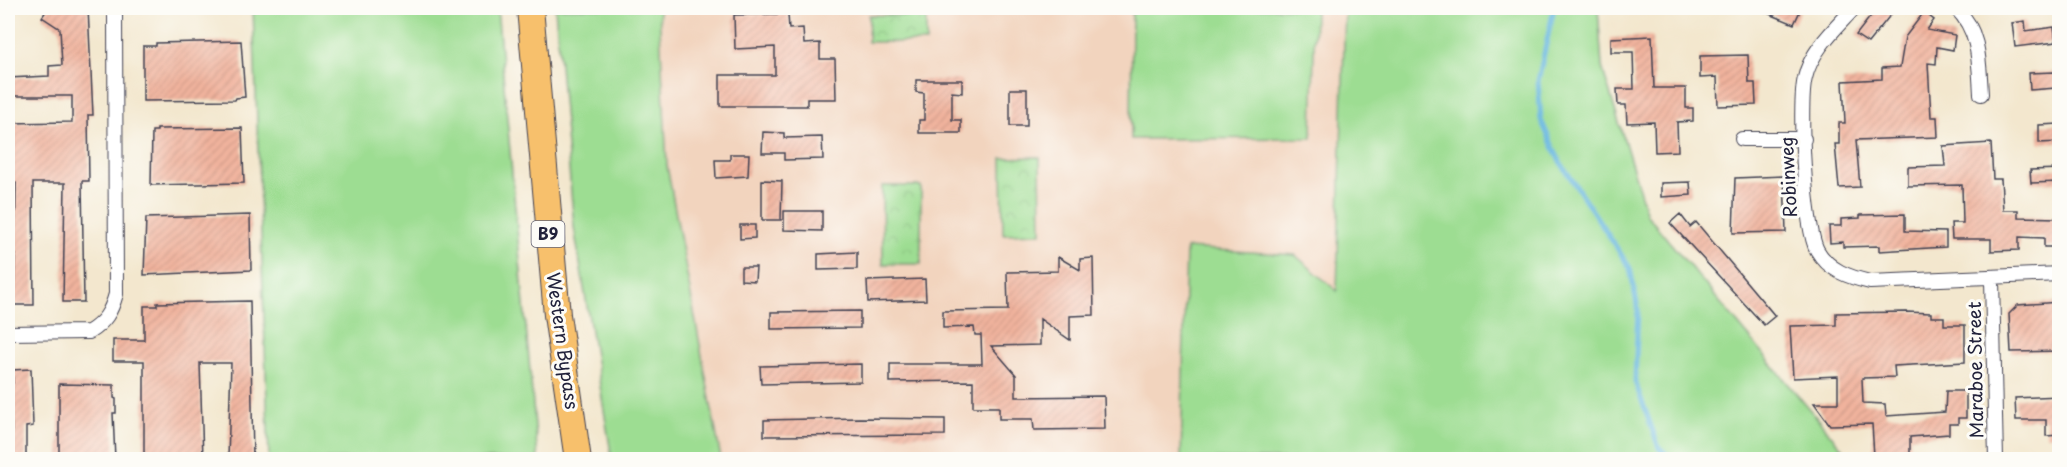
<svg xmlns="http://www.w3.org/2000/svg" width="2067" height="467" font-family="'Playpen Sans',sans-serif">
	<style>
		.built { fill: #f2d4be }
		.grass { fill: #9ddd92; stroke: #608066; stroke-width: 1.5 }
		.park { fill: url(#park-crowns); stroke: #608066; stroke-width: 1.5 }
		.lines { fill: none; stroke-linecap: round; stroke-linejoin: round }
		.stream { stroke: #65b6e0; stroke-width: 5 }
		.building { fill: url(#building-hatch) }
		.street-casing { stroke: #414051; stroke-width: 16 }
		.highway-casing { stroke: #414051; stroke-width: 28 }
		.street { stroke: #fff; stroke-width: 14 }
		.highway { stroke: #f7c06c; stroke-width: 26 }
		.labels { text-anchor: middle; stroke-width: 6; stroke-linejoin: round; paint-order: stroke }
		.shield { fill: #fdfcf7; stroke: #646373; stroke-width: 1.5 }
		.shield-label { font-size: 16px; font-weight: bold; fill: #22223b }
		.street-label { font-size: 18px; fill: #22223b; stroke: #fdfcf7 }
	</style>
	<defs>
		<pattern id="park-crowns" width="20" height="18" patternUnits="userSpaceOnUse" patternTransform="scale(1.5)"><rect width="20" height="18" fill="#9ddd92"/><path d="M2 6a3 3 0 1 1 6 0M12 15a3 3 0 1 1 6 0" fill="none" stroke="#87bd7f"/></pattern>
		<pattern id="building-hatch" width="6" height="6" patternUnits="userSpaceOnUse" patternTransform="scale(1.5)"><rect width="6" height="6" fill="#f1b39d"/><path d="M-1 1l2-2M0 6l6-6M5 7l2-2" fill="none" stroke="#ce9a88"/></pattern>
	</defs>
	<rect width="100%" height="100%" fill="#fdfcf7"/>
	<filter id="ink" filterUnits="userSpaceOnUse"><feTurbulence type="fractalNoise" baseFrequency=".0167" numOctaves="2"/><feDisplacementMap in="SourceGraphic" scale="12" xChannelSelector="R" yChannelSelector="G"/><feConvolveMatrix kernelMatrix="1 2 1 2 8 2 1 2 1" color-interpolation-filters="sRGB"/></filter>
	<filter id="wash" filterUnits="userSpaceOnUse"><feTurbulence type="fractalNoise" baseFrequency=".008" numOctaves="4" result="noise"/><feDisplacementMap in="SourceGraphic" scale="24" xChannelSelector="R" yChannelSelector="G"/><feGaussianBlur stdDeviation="1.35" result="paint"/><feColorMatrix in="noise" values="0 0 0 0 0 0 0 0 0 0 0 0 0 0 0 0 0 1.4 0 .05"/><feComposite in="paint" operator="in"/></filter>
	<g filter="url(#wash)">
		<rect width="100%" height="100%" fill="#f3e7ce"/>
		<path class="built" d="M 659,8 L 1345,8 L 1337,292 L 1187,248 L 1181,459 L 721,459 L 667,166 Z"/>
		<path class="grass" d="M 253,8 L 497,8 L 538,459 L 269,459 Z
			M 555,8 L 659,8 L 667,166 L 721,459 L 612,459 L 574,227 Z
			M 1132,8 L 1315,8 L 1312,138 L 1131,139 Z
			M 1345,8 L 1598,8 L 1602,67 L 1647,215 L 1851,459 L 1181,459 L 1186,248 L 1295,255 L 1337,291 Z"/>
		<path class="park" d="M 869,15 L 926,16 L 926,42 L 868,42 Z
			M 1040,157 L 1041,233 L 1003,234 L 1002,158 Z
			M 882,186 L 921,186 L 921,264 L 883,264 Z"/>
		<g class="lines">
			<path class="stream" d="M 1554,8 L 1538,81 L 1541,120 L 1559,160 L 1630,268 L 1638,309 L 1635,382 L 1659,448 L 1673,460"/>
		</g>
		<g id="blocks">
			<path class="building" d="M 48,8 L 88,8 L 93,115 L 88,115 L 89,181 L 82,181 L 84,302 L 63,302 L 65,183 L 33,183 L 34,305 L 14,305 L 16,183 L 8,181 L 8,123 L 72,122 L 72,96 L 8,96 L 8,78 L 49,76 L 49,66 L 62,65 L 60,29 L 42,17 Z
				M 1755,8 L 1792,8 L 1800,11 L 1794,24 Z
				M 1877,8 L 1896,8 L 1868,43 L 1856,35 Z
				M 1924,12 L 1934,20 L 1927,30 L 1955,35 L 1953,50 L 1937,47 L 1936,64 L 1928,63 L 1931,117 L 1937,117 L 1938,137 L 1856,140 L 1860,187 L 1839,188 L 1835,144 L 1839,144 L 1839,123 L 1845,123 L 1843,81 L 1882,79 L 1882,68 L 1900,67 L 1905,37 Z
				M 788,14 L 789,29 L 803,28 L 804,44 L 820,43 L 820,59 L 835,59 L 836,99 L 807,99 L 807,106 L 720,106 L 720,75 L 775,75 L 775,47 L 735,49 L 734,15 Z
				M 2025,21 L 2026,31 L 2054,27 L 2056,42 L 2015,47 L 2012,23 Z
				M 1652,36 L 1654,88 L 1686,88 L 1686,108 L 1693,108 L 1693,121 L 1677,122 L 1678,151 L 1655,152 L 1654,122 L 1627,123 L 1626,105 L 1618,105 L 1617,89 L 1634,89 L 1633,52 L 1611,52 L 1611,38 Z
				M 241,41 L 245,97 L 236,98 L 235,100 L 143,101 L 143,46 L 156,46 L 156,43 Z
				M 1748,55 L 1749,83 L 1755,83 L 1756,105 L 1718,106 L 1717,77 L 1700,78 L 1700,56 Z
				M 2055,72 L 2056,88 L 2030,90 L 2029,73 Z
				M 916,80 L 962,80 L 962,93 L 952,92 L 952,120 L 961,120 L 961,133 L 919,133 L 919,120 L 924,120 L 924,93 L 916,92 Z
				M 1010,89 L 1027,89 L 1027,126 L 1010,126 Z
				M 2060,124 L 2060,142 L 2039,143 L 2039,125 Z
				M 242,128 L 244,183 L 151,185 L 152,131 L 157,131 L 157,129 Z
				M 763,132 L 784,133 L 784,138 L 822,137 L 823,159 L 784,160 L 784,153 L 762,153 Z
				M 1991,143 L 1993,179 L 2001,179 L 2003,210 L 2018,210 L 2018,217 L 2058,218 L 2058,247 L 2044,247 L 2044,238 L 2019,237 L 2019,250 L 1991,251 L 1991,239 L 1952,239 L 1951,223 L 1963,223 L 1962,185 L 1908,186 L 1908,167 L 1945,166 L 1943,146 Z
				M 730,154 L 749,154 L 748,176 L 716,178 L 715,160 L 730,160 Z
				M 2060,169 L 2060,182 L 2031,183 L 2030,170 Z
				M 1784,176 L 1786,232 L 1733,233 L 1735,178 Z
				M 762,180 L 782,181 L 781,220 L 762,220 Z
				M 1690,182 L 1691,195 L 1661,197 L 1661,183 Z
				M 784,211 L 822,211 L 822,231 L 784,230 Z
				M 1680,214 L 1690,227 L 1696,222 L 1775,316 L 1764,325 L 1670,223 Z
				M 1905,214 L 1905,231 L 1946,232 L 1946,247 L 1879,251 L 1879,246 L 1843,247 L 1843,242 L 1830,243 L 1829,226 L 1841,226 L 1841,219 L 1860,218 L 1860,215 Z
				M 250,215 L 251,270 L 144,275 L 146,218 Z
				M 740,225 L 755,225 L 755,238 L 740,239 Z
				M 857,252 L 857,269 L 818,270 L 818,254 Z
				M 1058,257 L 1080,270 L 1080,259 L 1093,258 L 1094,315 L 1070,316 L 1070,340 L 1040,319 L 1040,345 L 991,346 L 1016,375 L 1016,397 L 1104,396 L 1105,429 L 1034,430 L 1033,419 L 999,419 L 999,407 L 973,407 L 973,381 L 890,382 L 890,364 L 982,364 L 981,335 L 975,335 L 974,327 L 943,328 L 943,311 L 1008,310 L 1007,272 L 1058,271 Z
				M 741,267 L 756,267 L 755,281 L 741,280 Z
				M 925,279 L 926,300 L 868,302 L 867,281 Z
				M 250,301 L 253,459 L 228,459 L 231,363 L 200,363 L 203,459 L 144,459 L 144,361 L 113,361 L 113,340 L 144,340 L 144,306 L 157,306 L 157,303 Z
				M 2059,302 L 2060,351 L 2011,352 L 2009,314 L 2018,305 Z
				M 860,311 L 860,328 L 771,329 L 771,312 Z
				M 1906,312 L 1931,313 L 1931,317 L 1944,317 L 1944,325 L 1965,325 L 1965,362 L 1894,366 L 1895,377 L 1862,378 L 1863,403 L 1885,404 L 1886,416 L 1945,412 L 1946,391 L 1966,391 L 1966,418 L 1958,418 L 1958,424 L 1949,424 L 1949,434 L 1910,437 L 1910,454 L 1874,456 L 1872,424 L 1830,425 L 1814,403 L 1838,403 L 1838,376 L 1793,378 L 1790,326 L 1836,325 L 1836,313 Z
				M 861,364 L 861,382 L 761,384 L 760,366 Z
				M 31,369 L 33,426 L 26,427 L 26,459 L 8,459 L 8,441 L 12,441 L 10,383 L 13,383 L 12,370 Z
				M 59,384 L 114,385 L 114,398 L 116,399 L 116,413 L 113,413 L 115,459 L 59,459 Z
				M 2060,396 L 2060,435 L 2046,436 L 2046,420 L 2016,420 L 2015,398 Z
				M 860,418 L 945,419 L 945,435 L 764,436 L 764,420 Z"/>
		</g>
	</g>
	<g filter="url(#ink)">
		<use href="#blocks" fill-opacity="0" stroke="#414051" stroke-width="1.5"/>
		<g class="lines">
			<g class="street-casing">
				<path id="street" d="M 1854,8 C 1836,28 1811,50 1805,78 C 1798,104 1805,228 1817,250 C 1829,271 1849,277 1870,282 L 2060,274
					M 1956,8 C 1980,31 1979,63 1981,94
					M 1742,139 L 1804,139
					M 1992,279 L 1996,460
					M 8,333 L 89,332 C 105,322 111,312 116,294 L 115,8"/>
			</g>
			<g class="highway-casing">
				<path id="highway" d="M 530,8 L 557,315 L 578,460"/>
			</g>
			<use href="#street" class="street"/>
			<use href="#highway" class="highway"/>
		</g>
	</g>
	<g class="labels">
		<rect class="shield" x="531.5" y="221" width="33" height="26" rx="4.5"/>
		<g class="shield-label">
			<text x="548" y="240">B9</text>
		</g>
		<g class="street-label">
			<text transform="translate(1789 177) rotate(-93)" y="6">Robinweg</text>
			<text transform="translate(562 341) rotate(82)" y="6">Western Bypass</text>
			<text transform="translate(1976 370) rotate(-91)" y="6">Maraboe Street</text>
		</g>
	</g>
	<rect width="2067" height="467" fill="none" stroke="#fdfcf7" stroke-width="30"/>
</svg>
